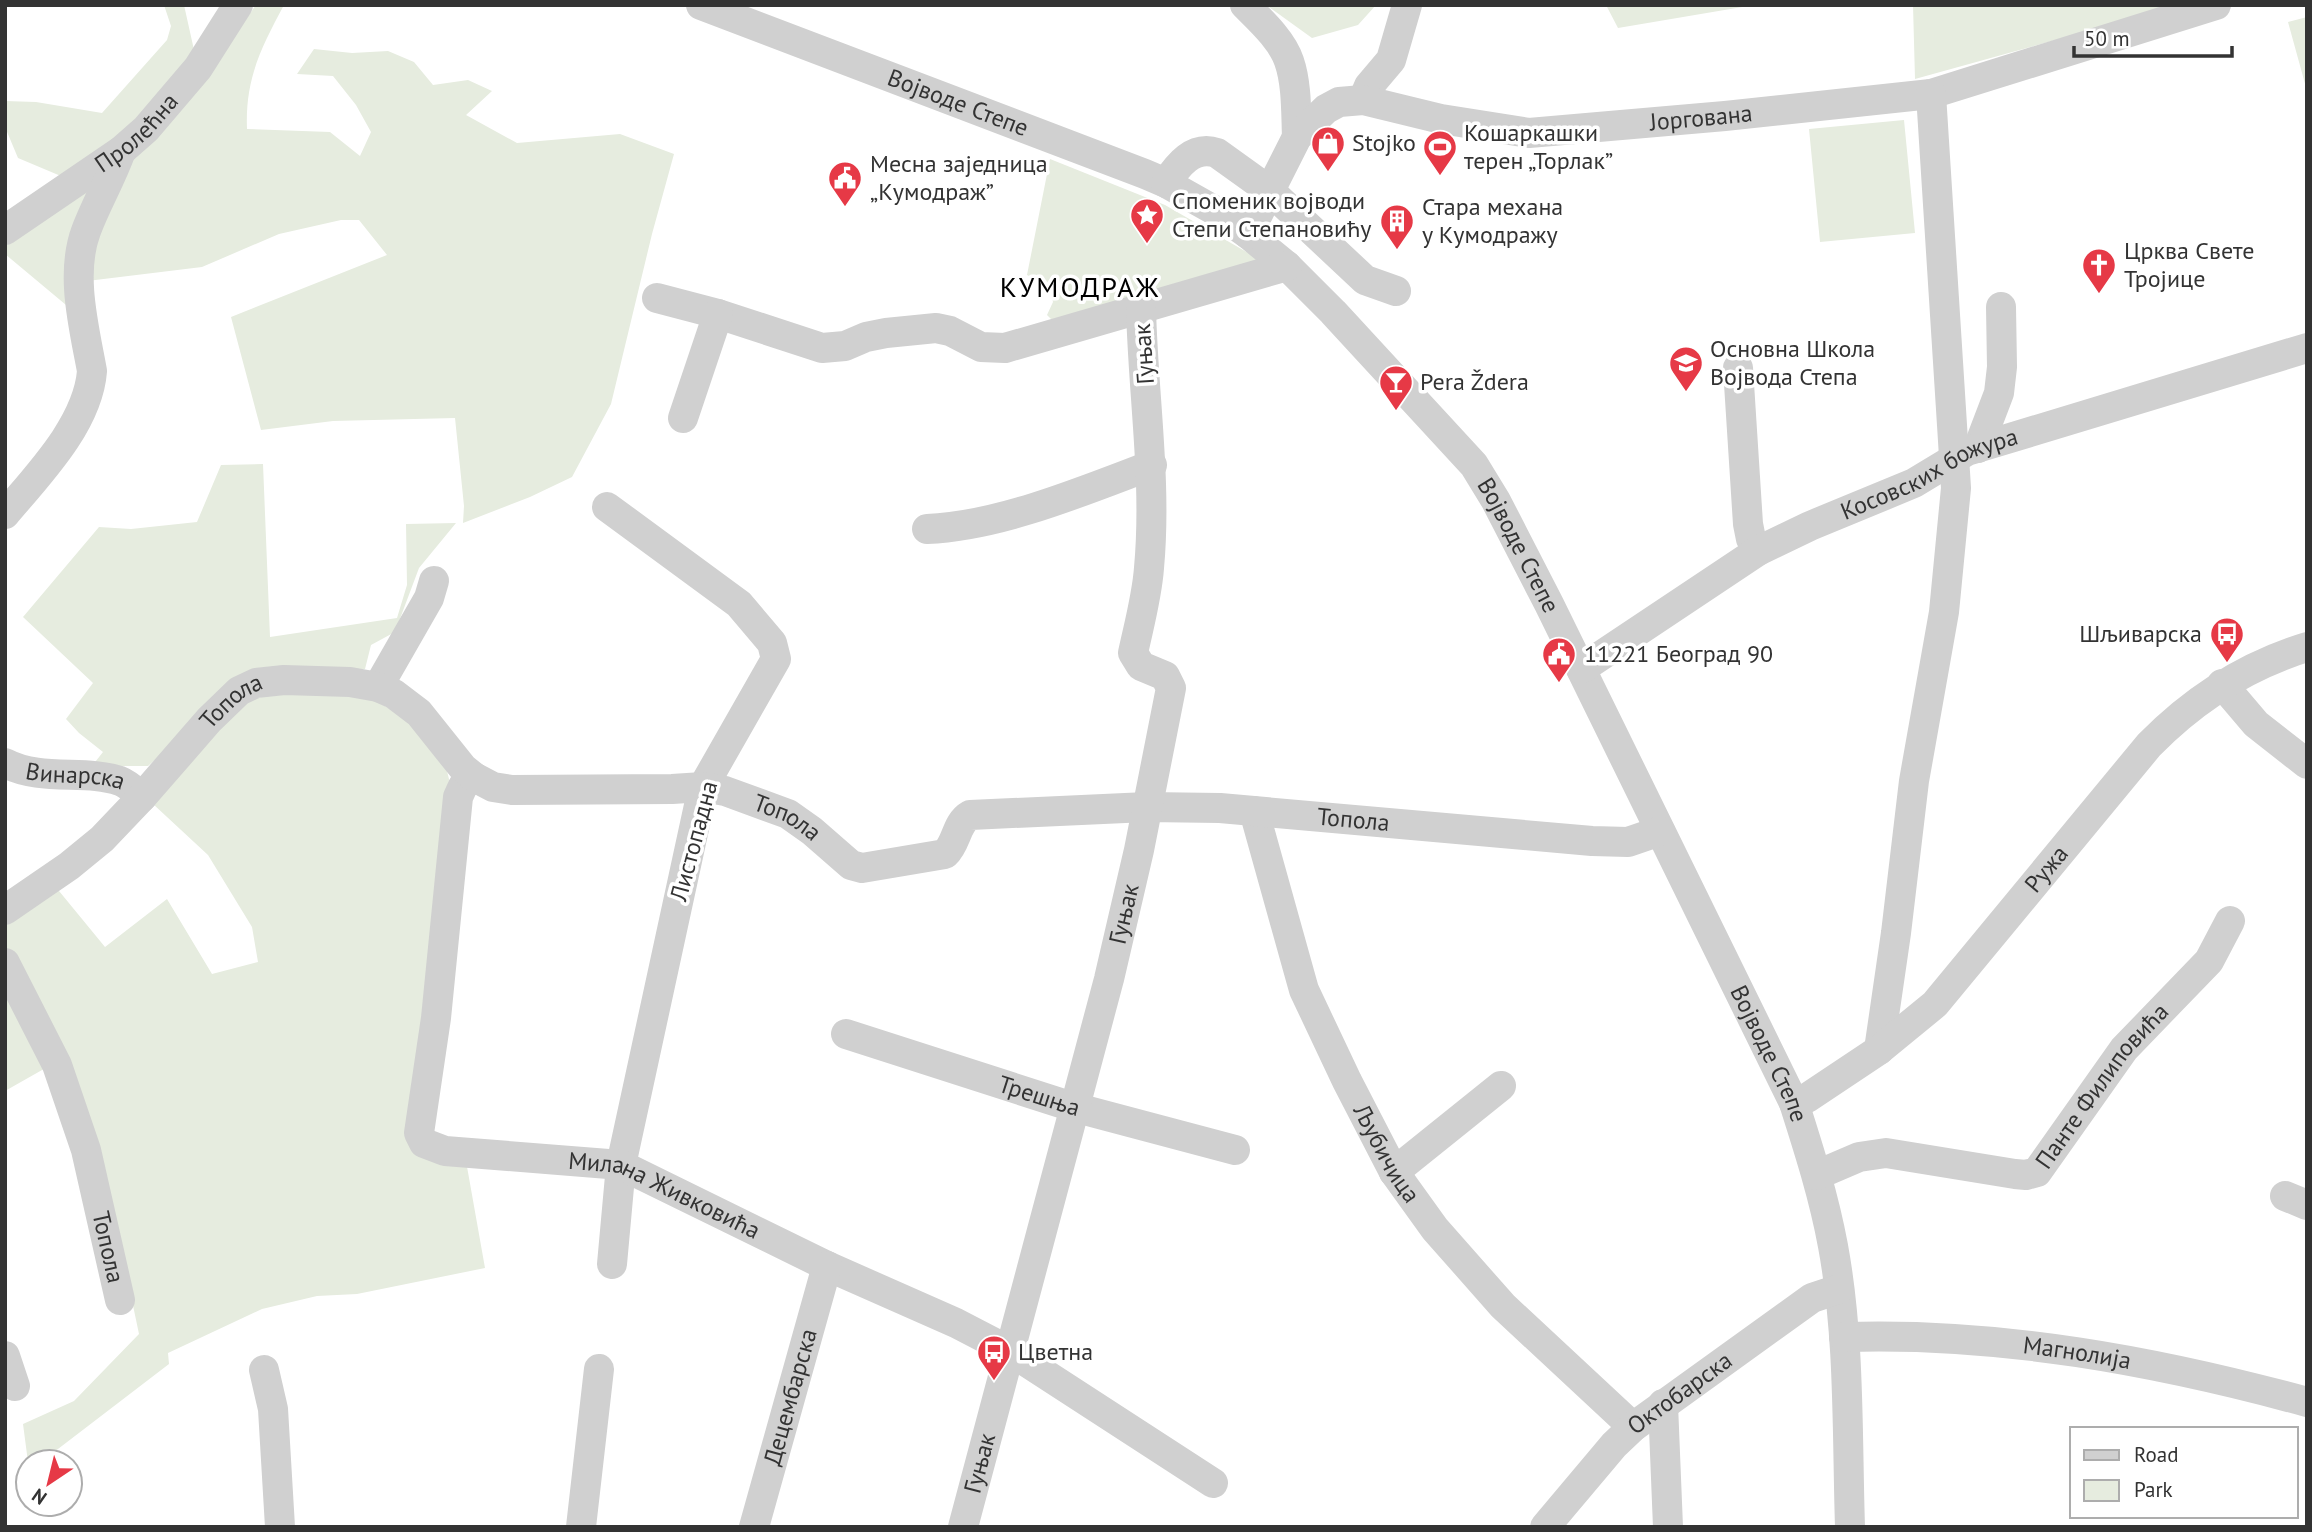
<svg xmlns="http://www.w3.org/2000/svg" width="2312" height="1532" font-family="'PT Sans',sans-serif">
	<style>
		.green { fill: #e6ecdf }
		.lines { fill: none; stroke-linecap: round; stroke-linejoin: round }
		.minor { stroke: #d0d0d0; stroke-width: 30 }
		.labels { text-anchor: middle; stroke-width: 7; stroke-linejoin: round; paint-order: stroke }
		.street-label { font-size: 24px; fill: #333; stroke: #fff }
		.poi-label { font-size: 24px; fill: #333; stroke: #fff; text-anchor: start }
		.quarter-label { font-size: 28px; letter-spacing: 2px; fill: #000; stroke: #fff }
	</style>
	<rect width="100%" height="100%" fill="#fff"/>
	<path class="green" d="M 164,5 L 184,5 L 198,68 L 208,72 L 256,5 L 284,5 C 261,48 245,79 247,129 L 330,132 L 360,156 L 371,132 L 356,105 L 333,76 L 297,74 L 314,49 L 352,53 L 388,51 L 414,62 L 433,85 L 468,80 L 492,91 L 466,115 L 517,143 L 620,134 L 674,154 L 652,234 L 611,404 L 572,477 L 530,497 L 463,523 L 464,506 L 455,418 L 333,421 L 261,430 L 231,317 L 387,255 L 359,220 L 341,220 L 279,234 L 202,267 L 79,282 L 84,320 L 5,254 L 5,230 L 75,182 L 18,158 L 5,127 L 5,101 L 36,102 L 102,113 L 167,40 L 171,26 Z
		M 1266,5 L 1376,5 L 1358,25 L 1312,38 Z
		M 1606,5 L 1754,5 L 1618,28 Z
		M 1913,5 L 2182,5 L 1915,79 Z
		M 2307,17 L 2307,91 L 2288,22 Z
		M 1904,120 L 1915,233 L 1820,242 L 1809,129 Z
		M 1050,159 L 1165,205 L 1257,258 L 1258,266 L 1055,323 L 1047,315 L 1053,302 L 1049,286 L 1027,275 Z
		M 263,464 L 270,637 L 397,618 L 407,585 L 406,524 L 456,523 L 419,568 L 395,632 L 371,645 L 365,669 L 327,672 L 271,668 L 175,742 L 148,766 L 92,766 L 103,752 L 79,733 L 66,719 L 93,683 L 23,617 L 99,527 L 131,529 L 197,522 L 221,465 Z
		M 276,693 L 371,697 L 424,731 L 446,767 L 449,779 L 430,1146 L 466,1161 L 485,1268 L 357,1294 L 317,1296 L 262,1309 L 168,1353 L 169,1364 L 41,1462 L 28,1462 L 23,1424 L 74,1401 L 139,1334 L 131,1296 L 65,1057 L 5,1091 L 5,910 L 50,880 L 105,947 L 167,899 L 212,974 L 258,962 L 252,927 L 208,855 L 153,804 L 241,703 Z"/>
	<g class="lines">
		<g class="minor">
			<path id="s1" d="M 701,5 L 1145,174 L 1166,183 L 1214,210 L 1248,234 L 1287,266 L 1333,312 L 1474,465 L 1496,501 L 1549,604 L 1794,1103 C 1809,1150 1824,1197 1833,1246 C 1850,1338 1847,1434 1850,1527"/>
			<path d="M 1245,5 C 1261,21 1282,40 1289,61 C 1297,84 1296,113 1297,137"/>
			<path d="M 1363,100 L 1369,86 L 1391,60 L 1407,5"/>
			<path d="M 1166,183 C 1178,165 1193,145 1217,153 L 1270,191 L 1365,280 L 1396,291"/>
			<path id="s2" d="M 5,230 L 121,151 L 146,129 L 198,68 L 238,5"/>
			<path id="s3" d="M 1248,234 L 1297,137 L 1326,109 L 1339,102 L 1363,100 L 1441,119 L 1529,133 L 1725,116 L 1931,94 L 2216,5"/>
			<path d="M 657,298 L 718,314 L 822,348 L 845,346 L 866,337 L 886,333 L 936,328 L 950,331 L 981,347 L 1005,348 L 1287,266"/>
			<path d="M 1738,368 L 1748,524 L 1751,539 L 1758,551"/>
			<path d="M 683,418 L 718,314"/>
			<path d="M 1978,448 L 1999,393 L 2002,367 L 2001,307"/>
			<path d="M 607,507 L 739,604 L 772,643 L 776,659 L 703,787 L 621,1165 L 612,1264"/>
			<path d="M 5,514 C 38,475 88,424 92,371 C 84,327 70,274 86,231 C 96,204 111,179 121,151"/>
			<path d="M 927,529 C 1000,526 1083,491 1152,465"/>
			<path id="s4" d="M 1581,669 L 1758,551 L 1810,526 L 1914,483 L 1967,451 L 2307,348"/>
			<path d="M 2222,684 L 2256,724 L 2307,764"/>
			<path d="M 378,687 L 429,598 L 434,581"/>
			<path id="s5" d="M 5,763 C 41,782 85,769 120,781 C 128,784 135,791 142,797"/>
			<path id="s6" d="M 474,777 L 463,786 L 458,797 L 436,1018 L 419,1133 L 424,1143 L 445,1151 L 621,1165 L 827,1266 L 956,1323 L 1008,1350 L 1213,1483"/>
			<path id="s7" d="M 1254,811 L 1304,990 L 1347,1081 L 1394,1172 L 1435,1229 L 1503,1306 L 1633,1427"/>
			<path id="s8" d="M 5,910 L 69,866 L 102,839 L 142,797 L 209,720 L 239,691 L 256,683 L 284,680 L 350,682 L 378,687 L 394,694 L 419,713 L 463,768 L 474,777 L 493,787 L 512,790 L 672,789 L 703,787 L 725,791 L 788,814 L 812,831 L 851,865 L 862,868 L 945,854 C 957,843 956,823 970,815 L 1147,807 L 1220,808 L 1592,841 L 1628,842 L 1660,831"/>
			<path id="s9" d="M 5,963 L 57,1065 L 86,1150 L 120,1300"/>
			<path id="s10" d="M 846,1034 L 1073,1107 L 1235,1150"/>
			<path d="M 1879,1050 L 1896,933 L 1914,781 L 1944,612 L 1956,488 L 1931,94"/>
			<path id="s11" d="M 1794,1103 L 1807,1098 L 1879,1050 L 1935,1004 L 2149,745 C 2194,699 2245,666 2307,647"/>
			<path d="M 1394,1172 L 1501,1086"/>
			<path id="s12" d="M 1817,1175 L 1859,1157 L 1886,1153 L 2015,1174 L 2026,1175 L 2037,1172 L 2124,1049 L 2209,961 L 2230,921"/>
			<path d="M 2285,1196 L 2307,1205"/>
			<path id="s13" d="M 1844,1337 C 2000,1332 2157,1361 2307,1402"/>
			<path d="M 5,1356 L 15,1386"/>
			<path d="M 264,1370 L 273,1409 L 280,1527"/>
			<path d="M 1663,1404 L 1668,1527"/>
			<path d="M 581,1527 L 599,1369"/>
			<path id="s14" d="M 754,1527 L 827,1266"/>
			<path id="s15" d="M 963,1527 L 1109,979 L 1139,850 L 1171,688 L 1165,676 L 1141,666 L 1133,653 C 1139,625 1147,596 1149,568 C 1157,481 1143,395 1141,308"/>
			<path id="s16" d="M 1545,1527 L 1614,1445 L 1633,1427 L 1812,1298 L 1839,1289"/>
		</g>
	</g>
	<defs>
		<g id="shop-pin" transform="scale(1.75)"><path d="M0 17L-7.5 6A9.5 9.5 0 1 1 7.5 6Z" fill="#e63946" stroke="#fff"/><path d="M-5-2.5h2.3a2.7 3.5 0 0 1 5.4 0H5L5.5 6h-11ZM-1.5-2.5h3a1.5 2.3 0 0 0-3 0Z" fill="#fff"/></g>
		<g id="stadium-pin" transform="scale(1.75)"><path d="M0 17L-7.5 6A9.5 9.5 0 1 1 7.5 6Z" fill="#e63946" stroke="#fff"/><path d="M0-5a6.5 5 0 1 0 0 10a6.5 5 0 1 0 0-10ZM-3.5-1.8h7v3.6h-7Z" fill="#fff"/></g>
		<g id="civic-pin" transform="scale(1.75)"><path d="M0 17L-7.5 6A9.5 9.5 0 1 1 7.5 6Z" fill="#e63946" stroke="#fff"/><path d="M-.6-6.5H3V-4.5H.6V-3L4-1V1h2V6H-6V1h2V-1L-.6-3ZM-1.2 2.5V6h2.4V2.5Z" fill="#fff"/></g>
		<g id="sight-pin" transform="scale(1.75)"><path d="M0 17L-7.5 6A9.5 9.5 0 1 1 7.5 6Z" fill="#e63946" stroke="#fff"/><path d="M0-6L1.8-2.2L6-1.7L2.9 1.2L3.7 5.4L0 3.3L-3.7 5.4L-2.9 1.2L-6-1.7L-1.8-2.2Z" fill="#fff"/></g>
		<g id="building-pin" transform="scale(1.75)"><path d="M0 17L-7.5 6A9.5 9.5 0 1 1 7.5 6Z" fill="#e63946" stroke="#fff"/><path d="M-4-6H4V6H1V3H-1V6H-4ZM-2.5-4.3h1.7v1.8h-1.7ZM.8-4.3h1.7v1.8H.8ZM-2.5-1h1.7V.8h-1.7ZM.8-1h1.7V.8H.8Z" fill="#fff"/></g>
		<g id="church-pin" transform="scale(1.75)"><path d="M0 17L-7.5 6A9.5 9.5 0 1 1 7.5 6Z" fill="#e63946" stroke="#fff"/><path d="M-1.2-6h2.4v3.5h3.3v2.4h-3.3V6h-2.4V-.1h-3.3v-2.4h3.3Z" fill="#fff"/></g>
		<g id="school-pin" transform="scale(1.75)"><path d="M0 17L-7.5 6A9.5 9.5 0 1 1 7.5 6Z" fill="#e63946" stroke="#fff"/><path d="M0-5L7-2L0 1L-7-2ZM-4 1L0 2.5L4 1V4Q0 6-4 4Z" fill="#fff"/></g>
		<g id="bar-pin" transform="scale(1.75)"><path d="M0 17L-7.5 6A9.5 9.5 0 1 1 7.5 6Z" fill="#e63946" stroke="#fff"/><path d="M-6-5H6L.8 .8V4.5H3.5V6h-7V4.5H-.8V.8Z" fill="#fff"/></g>
		<g id="bus-pin" transform="scale(1.75)"><path d="M0 17L-7.5 6A9.5 9.5 0 1 1 7.5 6Z" fill="#e63946" stroke="#fff"/><path d="M-5-6H5V4H4V6H2V4H-2V6H-4V4H-5ZM-3.5-4V0h7V-4ZM-3.5 1.2v1.5H-2V1.2ZM2 1.2v1.5H3.5V1.2Z" fill="#fff"/></g>
	</defs>
	<g fill-rule="evenodd">
		<use href="#shop-pin" x="1328" y="143"/>
		<use href="#stadium-pin" x="1440" y="147"/>
		<use href="#civic-pin" x="845" y="178"/>
		<use href="#sight-pin" x="1147" y="215"/>
		<use href="#building-pin" x="1397" y="221"/>
		<use href="#church-pin" x="2099" y="265"/>
		<use href="#school-pin" x="1686" y="363"/>
		<use href="#bar-pin" x="1396" y="382"/>
		<use href="#bus-pin" x="2227" y="634"/>
		<use href="#civic-pin" x="1559" y="654"/>
		<use href="#bus-pin" x="994" y="1352"/>
	</g>
	<g class="labels">
		<g class="street-label">
			<text dy="8" stroke="none"><textPath href="#s1" startOffset="275">Војводе Степе</textPath></text>
			<text dy="8" stroke="none"><textPath href="#s3" startOffset="530">Јоргована</textPath></text>
			<text dy="8" stroke="none"><textPath href="#s2" startOffset="164">Пролећна</textPath></text>
			<text transform="translate(1144 354) rotate(-94)" y="8">Гуњак</text>
			<text dy="8" stroke="none"><textPath href="#s4" startOffset="401">Косовских божура</textPath></text>
			<text dy="8" stroke="none"><textPath href="#s1" startOffset="1010">Војводе Степе</textPath></text>
			<text dy="8" stroke="none"><textPath href="#s8" startOffset="310">Топола</textPath></text>
			<text dy="8" stroke="none"><textPath href="#s5" startOffset="72">Винарска</textPath></text>
			<text dy="8" stroke="none"><textPath href="#s8" startOffset="919">Топола</textPath></text>
			<text dy="8" stroke="none"><textPath href="#s8" startOffset="1526">Топола</textPath></text>
			<text transform="translate(694 841) rotate(-75)" y="8">Листопадна</text>
			<text dy="8" stroke="none"><textPath href="#s11" startOffset="348">Ружа</textPath></text>
			<text dy="8" stroke="none"><textPath href="#s15" startOffset="634">Гуњак</textPath></text>
			<text dy="8" stroke="none"><textPath href="#s1" startOffset="1577">Војводе Степе</textPath></text>
			<text dy="8" stroke="none"><textPath href="#s12" startOffset="334">Панте Филиповића</textPath></text>
			<text dy="8" stroke="none"><textPath href="#s10" startOffset="203">Трешња</textPath></text>
			<text dy="8" stroke="none"><textPath href="#s7" startOffset="369">Љубичица</textPath></text>
			<text dy="8" stroke="none"><textPath href="#s6" startOffset="625">Милана Живковића</textPath></text>
			<text dy="8" stroke="none"><textPath href="#s9" startOffset="304">Топола</textPath></text>
			<text dy="8" stroke="none"><textPath href="#s13" startOffset="234">Магнолија</textPath></text>
			<text dy="8" stroke="none"><textPath href="#s16" startOffset="191">Октобарска</textPath></text>
			<text dy="8" stroke="none"><textPath href="#s14" startOffset="135">Децембарска</textPath></text>
			<text dy="8" stroke="none"><textPath href="#s15" startOffset="66">Гуњак</textPath></text>
		</g>
		<g class="poi-label">
			<text x="1464" y="141">Кошаркашки<tspan x="1464" dy="28">терен „Торлак”</tspan></text>
			<text x="1352" y="151">Stojko</text>
			<text x="870" y="172">Месна заједница<tspan x="870" dy="28">„Кумодраж”</tspan></text>
			<text x="1172" y="209">Споменик војводи<tspan x="1172" dy="28">Степи Степановићу</tspan></text>
			<text x="1422" y="215">Стара механа<tspan x="1422" dy="28">у Кумодражу</tspan></text>
			<text x="2124" y="259">Црква Свете<tspan x="2124" dy="28">Тројице</tspan></text>
			<text x="1710" y="357">Основна Школа<tspan x="1710" dy="28">Војвода Степа</tspan></text>
			<text x="1420" y="390">Pera Ždera</text>
			<text x="2202" y="642" text-anchor="end">Шљиварска</text>
			<text x="1584" y="662">11221 Београд 90</text>
			<text x="1018" y="1360">Цветна</text>
		</g>
		<g class="quarter-label">
			<text x="1080" y="297">КУМОДРАЖ</text>
		</g>
	</g>
	<rect width="2312" height="1532" fill="none" stroke="#333333" stroke-width="14"/>
	<rect x="2070" y="1427" width="228" height="91" fill="#ffffff" stroke="#adadad" stroke-width="2"/>
	<rect x="2084" y="1450" width="35" height="10" fill="#d0d0d0" stroke="#adadad" stroke-width="2"/>
	<text x="2134" y="1462" font-size="21" fill="#333333">Road</text>
	<rect x="2084" y="1480" width="35" height="21" fill="#e6ecdf" stroke="#adadad" stroke-width="2"/>
	<text x="2134" y="1497" font-size="21" fill="#333333">Park</text>
	<g transform="translate(49 1483) rotate(215)"><circle r="33" fill="#ffffff" stroke="#adadad" stroke-width="2"/>
	<path d="M0-5L12 26L0 18L-12 26Z" fill="#e63946"/>
	<text y="-10" font-size="19" font-weight="bold" text-anchor="middle" fill="#333333">N</text>
	</g>
	<path d="M2074 46v10h158v-10" fill="none" stroke="#333333" stroke-width="3.5"/>
	<text x="2084" y="46" font-size="21" fill="#333333" stroke="#ffffff" stroke-width="5" paint-order="stroke">50 m</text>
</svg>
